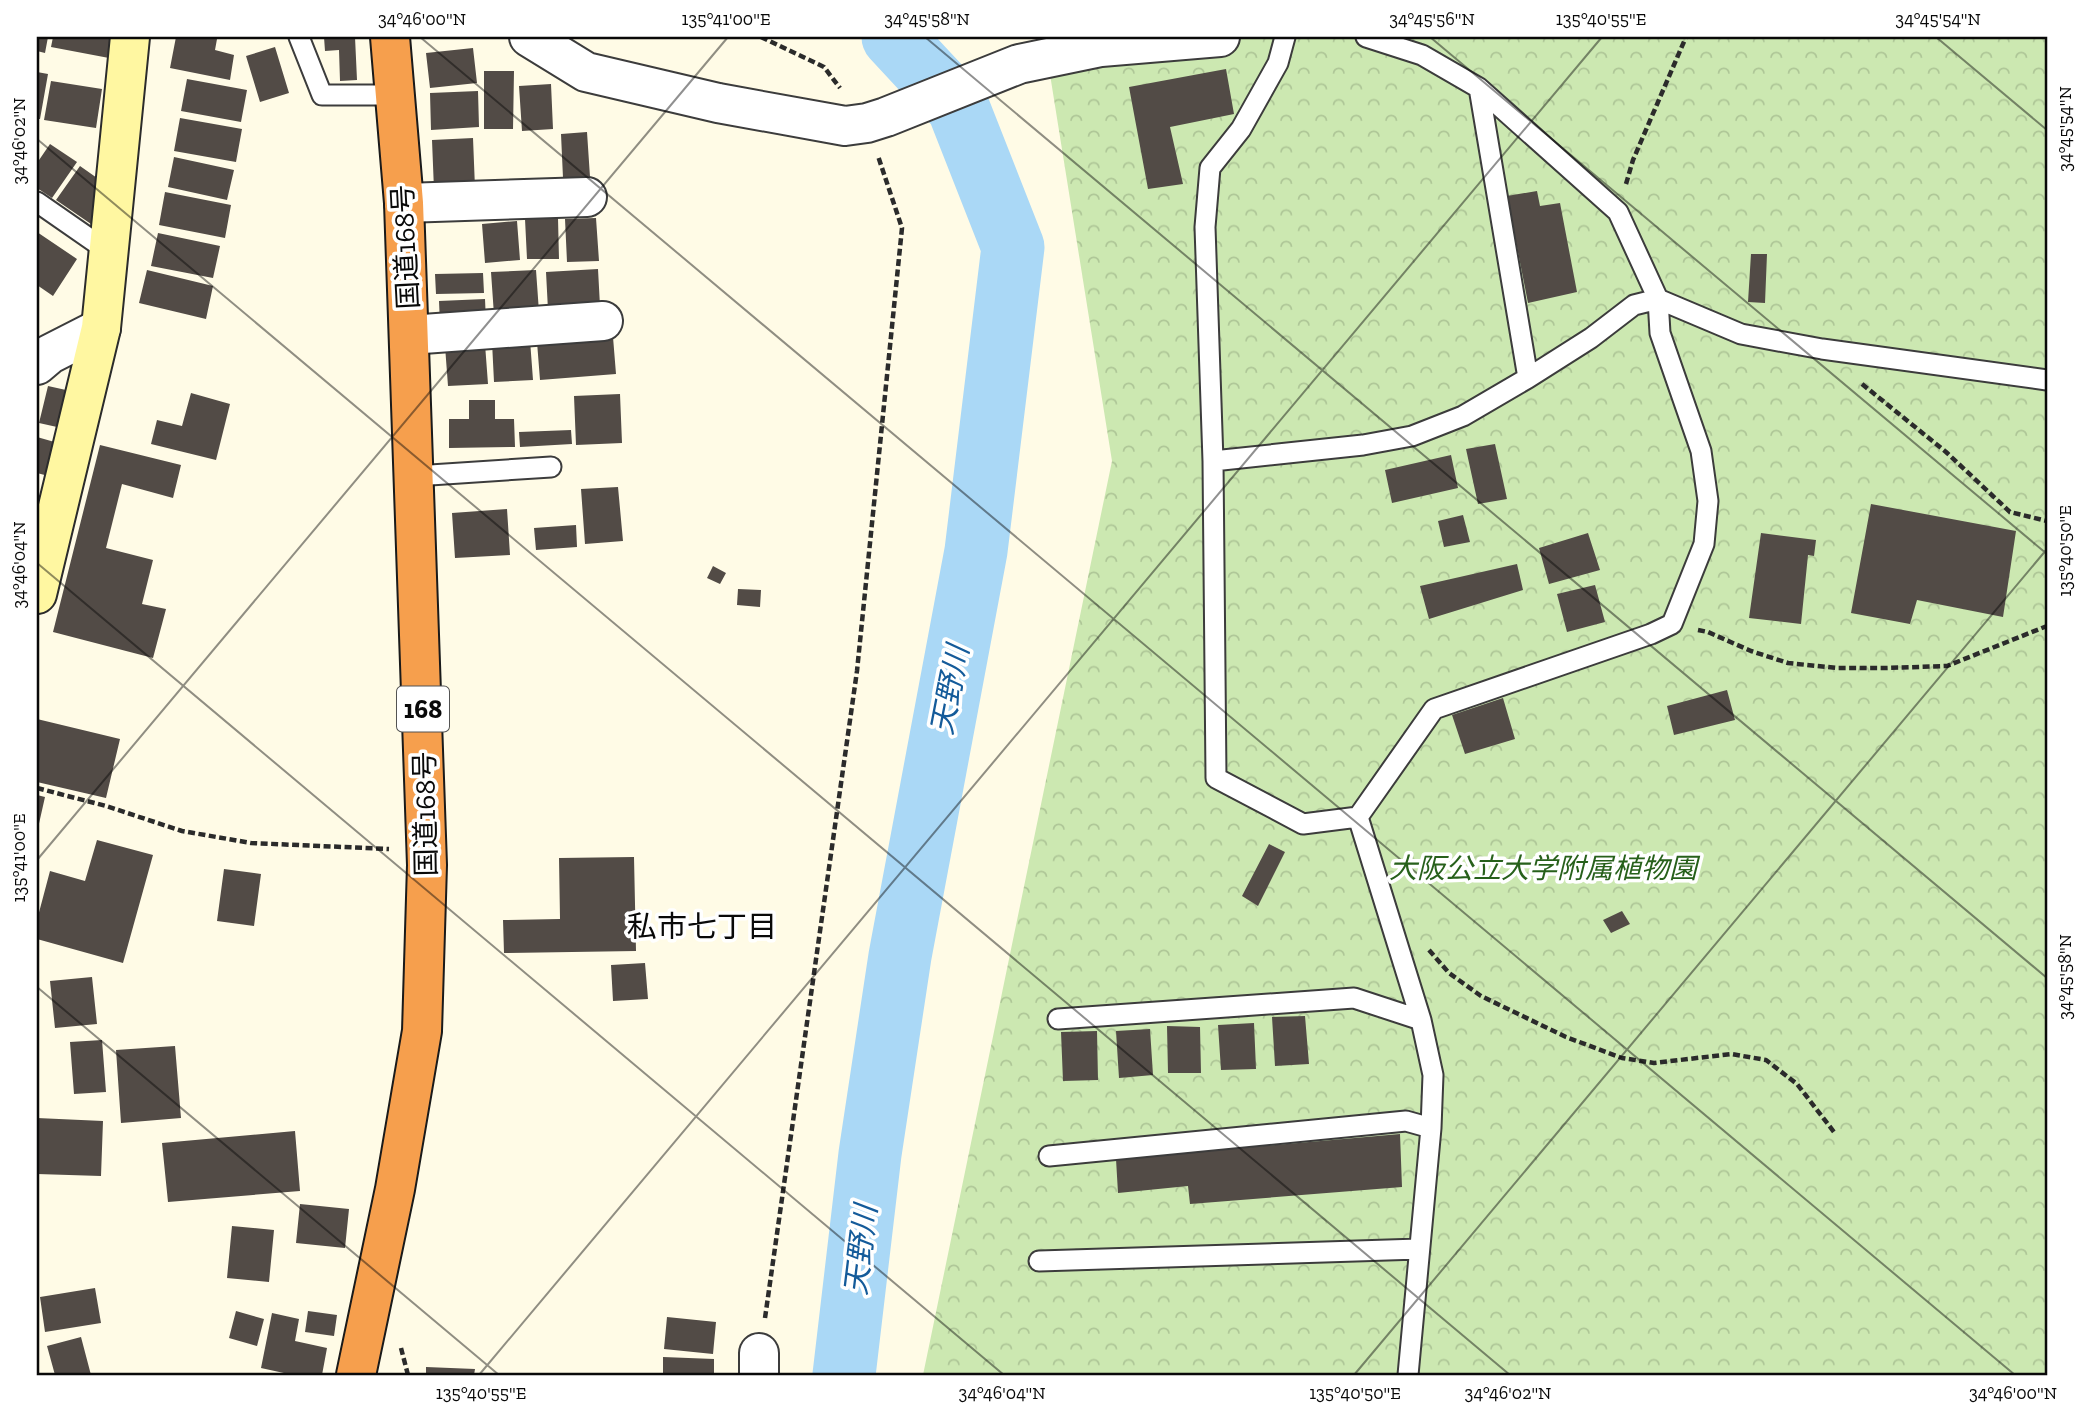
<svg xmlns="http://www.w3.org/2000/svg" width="2084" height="1412" font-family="'Zilla Slab','Noto Sans JP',serif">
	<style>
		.park { fill: url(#park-crowns) }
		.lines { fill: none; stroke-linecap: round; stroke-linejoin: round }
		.river { stroke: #aad8f6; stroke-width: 63 }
		.building { fill: #524b46 }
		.lane-casing { stroke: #3c3c3c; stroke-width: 23 }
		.street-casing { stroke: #3c3c3c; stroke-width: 42 }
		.secondary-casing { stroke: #2b2b2b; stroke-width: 42 }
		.highway-casing { stroke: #1a1a1a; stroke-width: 42 }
		.path { stroke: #2b2b2b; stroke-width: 4.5; stroke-dasharray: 7 3.5; stroke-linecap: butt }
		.lane { stroke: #fff; stroke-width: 19 }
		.street { stroke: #fff; stroke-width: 38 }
		.secondary { stroke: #fff7a1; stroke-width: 38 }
		.highway { stroke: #f69f4d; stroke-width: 38 }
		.ticks { fill: none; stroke: #090909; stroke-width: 2; stroke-opacity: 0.45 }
		.labels { text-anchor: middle; stroke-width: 7; stroke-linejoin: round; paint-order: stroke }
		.shield { fill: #fff; stroke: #535353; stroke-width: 2 }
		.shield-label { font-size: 26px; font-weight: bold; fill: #090909 }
		.street-label { font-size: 28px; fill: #090909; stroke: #fff }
		.park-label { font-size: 28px; font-style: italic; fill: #27601b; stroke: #fff }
		.water-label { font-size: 30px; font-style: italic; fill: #145b9a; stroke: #fff }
		.neighbourhood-label { font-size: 30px; fill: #090909; stroke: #fff }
		.neatline { fill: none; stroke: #090909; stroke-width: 2.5 }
		.ticks-label { font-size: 18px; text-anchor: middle; fill: #090909 }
	</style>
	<defs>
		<pattern id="park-crowns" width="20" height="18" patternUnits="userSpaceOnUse" patternTransform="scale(1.75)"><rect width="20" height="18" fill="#cce8b1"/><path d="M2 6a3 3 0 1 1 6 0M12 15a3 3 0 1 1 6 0" fill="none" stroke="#aec697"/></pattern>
	</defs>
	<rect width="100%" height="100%" fill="#fffbe6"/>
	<path class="park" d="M 1044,37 L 2047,37 L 2047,1375 L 923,1375 L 1112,461 Z"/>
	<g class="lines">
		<path class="river" d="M 844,1375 L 870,1154 L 900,956 L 976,551 L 1013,247 L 958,107 L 893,37"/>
	</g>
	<path class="building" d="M 37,37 L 48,37 L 45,53 L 37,51 Z
		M 53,37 L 113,37 L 109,58 L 51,47 Z
		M 176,37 L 217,39 L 215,50 L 234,55 L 230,80 L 170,68 Z
		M 324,37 L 355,37 L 357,80 L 340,81 L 339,50 L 325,51 Z
		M 275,47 L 289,93 L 260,102 L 246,56 Z
		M 473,48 L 477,83 L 430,88 L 426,53 Z
		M 1226,69 L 1234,114 L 1170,127 L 1183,184 L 1148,189 L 1129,87 Z
		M 484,71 L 514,71 L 513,129 L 484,129 Z
		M 37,72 L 48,74 L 40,119 L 37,119 Z
		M 187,79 L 247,90 L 241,122 L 181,111 Z
		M 51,81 L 102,89 L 96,128 L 44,120 Z
		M 551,84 L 553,129 L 522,131 L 519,86 Z
		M 478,91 L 479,127 L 431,130 L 430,93 Z
		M 180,118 L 242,129 L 236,162 L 174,151 Z
		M 587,132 L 590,177 L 563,178 L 561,134 Z
		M 473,138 L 475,188 L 434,190 L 432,140 Z
		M 50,144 L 77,162 L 52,198 L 37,188 L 37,163 Z
		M 174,157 L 234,170 L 227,200 L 168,187 Z
		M 80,166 L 107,185 L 110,197 L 91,224 L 56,200 Z
		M 1537,191 L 1540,206 L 1560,203 L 1577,292 L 1528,303 L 1507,196 Z
		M 165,192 L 231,205 L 225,238 L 159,225 Z
		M 558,218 L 559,259 L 527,259 L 525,219 Z
		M 596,218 L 599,261 L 567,262 L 565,219 Z
		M 517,221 L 520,260 L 485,263 L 482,224 Z
		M 37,232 L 77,259 L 53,296 L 37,285 Z
		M 158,233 L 220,246 L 213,278 L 151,266 Z
		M 1751,254 L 1767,254 L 1765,303 L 1748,302 Z
		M 598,269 L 600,306 L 548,310 L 546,272 Z
		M 147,270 L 213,286 L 206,319 L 139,303 Z
		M 536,270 L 539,312 L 494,315 L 491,272 Z
		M 483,273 L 484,293 L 436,294 L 435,274 Z
		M 485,299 L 486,322 L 440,324 L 439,301 Z
		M 613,337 L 616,374 L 540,380 L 537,342 Z
		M 530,340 L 533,380 L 494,382 L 492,342 Z
		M 485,344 L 488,384 L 448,386 L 445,346 Z
		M 48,386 L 75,392 L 66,429 L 39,423 Z
		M 191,393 L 230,404 L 216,460 L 151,444 L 157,420 L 182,426 Z
		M 620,394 L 622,443 L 576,445 L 574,396 Z
		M 469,400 L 495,400 L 495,419 L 514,419 L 515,447 L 449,448 L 449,419 L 469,419 Z
		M 571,430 L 572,444 L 520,447 L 519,432 Z
		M 37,437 L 65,445 L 56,478 L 37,473 Z
		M 1495,444 L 1507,499 L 1478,504 L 1466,449 Z
		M 100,445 L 181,465 L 173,498 L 122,484 L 106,548 L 153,560 L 142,604 L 166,609 L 153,658 L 53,632 Z
		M 1451,455 L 1458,488 L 1392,503 L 1385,470 Z
		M 618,487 L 623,541 L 585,544 L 581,489 Z
		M 1871,504 L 2016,531 L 2003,617 L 1917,600 L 1910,624 L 1851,613 Z
		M 507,509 L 510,555 L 455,558 L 452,513 Z
		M 1463,515 L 1470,542 L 1444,547 L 1438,521 Z
		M 576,525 L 577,547 L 536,550 L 534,528 Z
		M 1588,533 L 1600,570 L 1549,584 L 1539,548 Z
		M 1761,533 L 1816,540 L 1814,556 L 1808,555 L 1801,624 L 1749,618 Z
		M 1517,564 L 1523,590 L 1429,619 L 1420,586 Z
		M 713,566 L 726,573 L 720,584 L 707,578 Z
		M 1595,585 L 1605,622 L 1567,632 L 1557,594 Z
		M 738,589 L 761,590 L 760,607 L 737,605 Z
		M 1727,690 L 1735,720 L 1674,735 L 1667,706 Z
		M 1503,698 L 1515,739 L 1465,754 L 1452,715 Z
		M 37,719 L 120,739 L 106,798 L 37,782 Z
		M 37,795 L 45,797 L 38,828 L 37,828 Z
		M 97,840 L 153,855 L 123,963 L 37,939 L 37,920 L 50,871 L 85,881 Z
		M 1269,844 L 1285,852 L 1258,906 L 1242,896 Z
		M 634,857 L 636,951 L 504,953 L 503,920 L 560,919 L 559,858 Z
		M 224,869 L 261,874 L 254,926 L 217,921 Z
		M 1622,911 L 1630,924 L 1611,933 L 1603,920 Z
		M 645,963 L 648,999 L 613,1001 L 611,965 Z
		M 92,977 L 97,1024 L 55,1028 L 50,981 Z
		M 1305,1016 L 1309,1064 L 1275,1066 L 1272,1017 Z
		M 1254,1023 L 1256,1069 L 1221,1070 L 1218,1025 Z
		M 1167,1026 L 1200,1027 L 1201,1073 L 1168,1073 Z
		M 1150,1029 L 1153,1075 L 1119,1078 L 1116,1031 Z
		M 1097,1031 L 1098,1080 L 1063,1081 L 1061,1032 Z
		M 102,1040 L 106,1092 L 74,1094 L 70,1042 Z
		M 175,1046 L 181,1118 L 121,1123 L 116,1050 Z
		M 37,1118 L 103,1121 L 101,1176 L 37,1174 Z
		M 295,1131 L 300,1191 L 168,1202 L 162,1143 Z
		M 1400,1134 L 1402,1187 L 1190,1204 L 1188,1186 L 1118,1193 L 1116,1159 Z
		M 300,1204 L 349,1209 L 345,1248 L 296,1243 Z
		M 232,1226 L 274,1230 L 269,1282 L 227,1278 Z
		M 95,1288 L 101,1323 L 45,1332 L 40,1297 Z
		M 236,1311 L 264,1319 L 257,1346 L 229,1338 Z
		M 308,1311 L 337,1315 L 334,1336 L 305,1332 Z
		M 272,1313 L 299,1319 L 295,1341 L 327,1348 L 322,1375 L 293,1375 L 261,1368 Z
		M 667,1317 L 716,1322 L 713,1354 L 664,1349 Z
		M 81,1337 L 91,1375 L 55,1375 L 47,1346 Z
		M 663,1357 L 714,1359 L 714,1375 L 663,1375 Z
		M 426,1367 L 475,1369 L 474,1375 L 426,1375 Z"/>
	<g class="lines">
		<g class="lane-casing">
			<path id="lane" d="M 299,37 L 322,95 L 395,95
				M 1285,37 L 1278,63 L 1241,129 L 1210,168 L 1205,227 L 1213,461 L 1216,778 L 1303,824 L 1358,817
				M 1366,37 L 1422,55 L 1479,88 L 1618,212 L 1658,299 L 1741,334 L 1822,349 L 2047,380
				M 1479,88 L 1528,378
				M 37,202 L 109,252
				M 1213,461 L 1363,445 L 1412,436 L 1463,416 L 1528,378 L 1591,338 L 1634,305 L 1658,299 L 1660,333 L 1701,451 L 1708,501 L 1704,544 L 1672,624 L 1651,634 L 1434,709 L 1358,817 L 1421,1020 L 1433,1075 L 1431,1128 L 1408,1375
				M 415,476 L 551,467
				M 1058,1019 L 1354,998 L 1421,1020
				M 1049,1156 L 1406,1121 L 1431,1128
				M 1039,1261 L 1419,1249"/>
		</g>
		<g class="street-casing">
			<path id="street" d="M 529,37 L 586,72 L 718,103 L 845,126 L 867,123 L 886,117 L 1019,64 L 1101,47 L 1220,37
				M 404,203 L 587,197
				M 409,335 L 603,321
				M 37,365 L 50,354 L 101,328
				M 759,1375 L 759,1353"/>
		</g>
		<g class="secondary-casing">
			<path id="secondary" d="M 37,594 L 101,328 L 130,37"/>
		</g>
		<g class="highway-casing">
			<path id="highway" d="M 356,1375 L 395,1189 L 422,1031 L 427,865 L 404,203 L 390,37"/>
		</g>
		<path class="path" d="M 761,37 L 824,67 L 840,88
			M 1626,184 L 1633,160 L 1686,37
			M 1862,384 L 1946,452 L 2010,512 L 2047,521
			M 1698,630 L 1708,632 L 1751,651 L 1788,663 L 1837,668 L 1886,668 L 1947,666 L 2047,626
			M 37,788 L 106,806 L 182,831 L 251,843 L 389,849
			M 1429,950 L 1449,973 L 1481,996 L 1566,1037 L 1622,1058 L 1654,1063 L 1731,1054 L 1766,1060 L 1797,1084 L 1834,1132
			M 765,1318 L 857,671 L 902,228 L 878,156
			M 401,1348 L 408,1375"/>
		<use href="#lane" class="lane"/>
		<use href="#street" class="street"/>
		<use href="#secondary" class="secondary"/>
		<use href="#highway" class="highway"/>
	</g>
	<path class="ticks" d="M 420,37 L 2015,1375M 925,37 L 2047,978M 1430,37 L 2047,554M 1936,37 L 2047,130M 37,139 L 1510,1375M 37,563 L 1004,1375M 37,860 L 728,37M 37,987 L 499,1375M 479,1375 L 1602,37M 1354,1375 L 2047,549"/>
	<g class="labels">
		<rect class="shield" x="397" y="686.5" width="52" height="45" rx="5"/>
		<g class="shield-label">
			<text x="423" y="718">168</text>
		</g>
		<g class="street-label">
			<text transform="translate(405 247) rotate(-93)" y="10">国道168号</text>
			<text transform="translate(425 814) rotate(-91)" y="10">国道168号</text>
		</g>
		<g class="park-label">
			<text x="1543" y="878">大阪公立大学附属植物園</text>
		</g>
		<g class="water-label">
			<text transform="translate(950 690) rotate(-79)" y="10">天野川</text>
			<text transform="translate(861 1250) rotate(-83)" y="10">天野川</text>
		</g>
		<g class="neighbourhood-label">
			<text x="702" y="937">私市七丁目</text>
		</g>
	</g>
	<rect width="2084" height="1412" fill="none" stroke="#ffffff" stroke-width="77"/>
	<rect x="38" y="38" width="2008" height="1336" class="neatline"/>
	<g class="ticks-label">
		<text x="422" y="25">34°46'00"N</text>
		<text x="726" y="25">135°41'00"E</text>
		<text x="927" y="25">34°45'58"N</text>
		<text x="1432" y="25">34°45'56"N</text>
		<text x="1601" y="25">135°40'55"E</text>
		<text x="1938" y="25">34°45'54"N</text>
		<text transform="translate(2065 129) rotate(-90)" y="6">34°45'54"N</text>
		<text transform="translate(19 141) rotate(-90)" y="6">34°46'02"N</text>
		<text transform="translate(2065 551) rotate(-90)" y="6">135°40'50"E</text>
		<text transform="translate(19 565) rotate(-90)" y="6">34°46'04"N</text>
		<text transform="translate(19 858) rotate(-90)" y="6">135°41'00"E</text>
		<text transform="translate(2065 977) rotate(-90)" y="6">34°45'58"N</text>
		<text x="481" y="1399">135°40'55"E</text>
		<text x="1002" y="1399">34°46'04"N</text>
		<text x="1355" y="1399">135°40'50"E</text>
		<text x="1508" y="1399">34°46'02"N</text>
		<text x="2013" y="1399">34°46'00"N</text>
	</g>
</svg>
